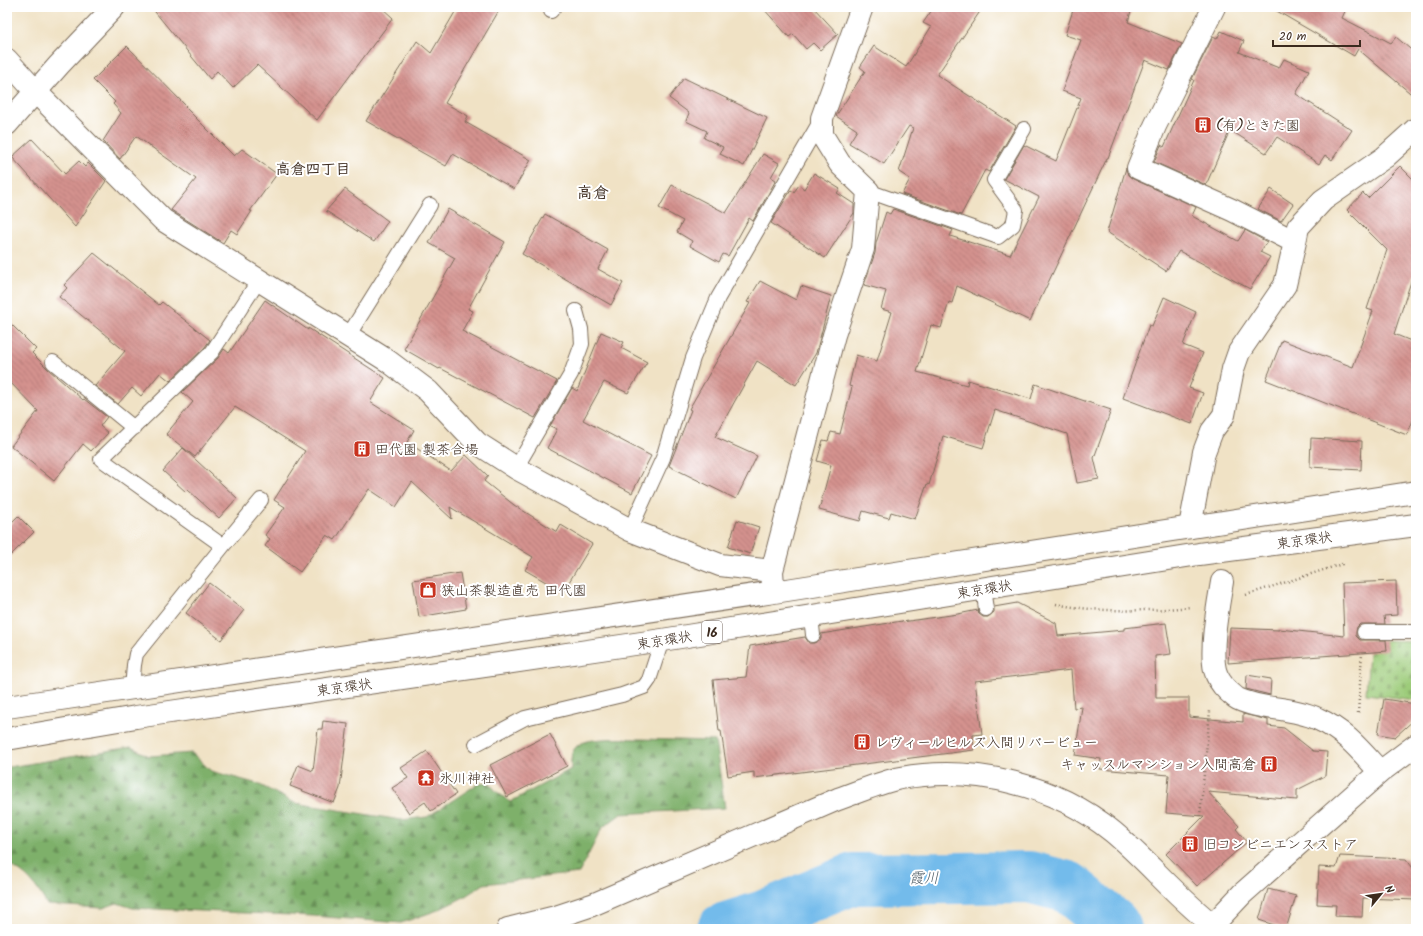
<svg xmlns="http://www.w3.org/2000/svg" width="1423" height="936" font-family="Kalam,'Klee One',sans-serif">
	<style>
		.forest { fill: url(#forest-firs); stroke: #5c6d44 }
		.cemetery { fill: url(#cemetery-stones); stroke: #6c7b4c }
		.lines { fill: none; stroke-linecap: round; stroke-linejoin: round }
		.river { stroke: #73bbeb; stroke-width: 52 }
		.building { fill: url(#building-back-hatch) }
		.service-casing { stroke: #7a6a58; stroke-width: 16 }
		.minor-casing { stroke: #7a6a58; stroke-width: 24 }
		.tertiary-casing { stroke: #7a6a58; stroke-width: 24 }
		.trunk-casing { stroke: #7a6a58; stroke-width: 24 }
		.path { stroke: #7a6a58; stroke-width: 2.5; stroke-dasharray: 1 3; stroke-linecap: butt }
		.service { stroke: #fff; stroke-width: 14 }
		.minor { stroke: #fff; stroke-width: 22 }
		.tertiary { stroke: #fff; stroke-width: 22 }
		.trunk { stroke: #fff; stroke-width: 22 }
		.labels { text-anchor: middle; stroke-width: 4; stroke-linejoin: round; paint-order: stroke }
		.shield { fill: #fff; stroke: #766a62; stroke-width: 1 }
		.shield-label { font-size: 13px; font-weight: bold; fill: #3b2a1e }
		.poi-label { font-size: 14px; fill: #3b2a1e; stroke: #fff; text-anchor: start }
		.street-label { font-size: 14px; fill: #3b2a1e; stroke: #fff }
		.neighbourhood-label { font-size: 15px; font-weight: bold; fill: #3b2a1e; stroke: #fff }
		.water-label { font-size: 15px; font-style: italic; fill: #4f5d66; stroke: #fff }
		.quarter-label { font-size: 16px; font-weight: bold; fill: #3b2a1e; stroke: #fff }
	</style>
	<defs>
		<pattern id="forest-firs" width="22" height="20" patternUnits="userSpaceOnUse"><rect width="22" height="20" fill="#7eb06a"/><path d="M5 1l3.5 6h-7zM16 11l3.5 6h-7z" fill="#688f57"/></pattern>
		<pattern id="cemetery-stones" width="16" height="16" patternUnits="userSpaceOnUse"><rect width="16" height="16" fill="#9dcc7a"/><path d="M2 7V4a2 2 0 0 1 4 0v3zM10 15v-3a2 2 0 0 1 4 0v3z" fill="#88af69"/></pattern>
		<pattern id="building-back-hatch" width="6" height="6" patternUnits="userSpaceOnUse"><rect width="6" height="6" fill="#d4928e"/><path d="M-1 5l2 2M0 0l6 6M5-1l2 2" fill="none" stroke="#ad7773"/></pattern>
	</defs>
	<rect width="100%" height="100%" fill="#fff"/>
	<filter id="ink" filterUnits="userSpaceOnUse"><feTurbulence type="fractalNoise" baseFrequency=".025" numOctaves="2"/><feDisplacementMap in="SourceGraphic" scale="8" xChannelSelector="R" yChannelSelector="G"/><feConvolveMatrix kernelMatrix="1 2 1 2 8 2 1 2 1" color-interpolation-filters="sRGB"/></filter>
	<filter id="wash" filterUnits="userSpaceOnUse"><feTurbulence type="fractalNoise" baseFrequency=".012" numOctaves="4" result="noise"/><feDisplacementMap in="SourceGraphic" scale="16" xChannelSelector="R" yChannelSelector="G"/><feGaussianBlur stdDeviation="0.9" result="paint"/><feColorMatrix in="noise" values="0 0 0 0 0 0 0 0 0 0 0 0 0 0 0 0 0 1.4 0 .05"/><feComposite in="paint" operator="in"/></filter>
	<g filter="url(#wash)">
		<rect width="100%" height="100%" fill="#f0e2c5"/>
		<path class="forest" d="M 641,739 L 715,741 L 725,808 L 621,814 L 602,828 L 579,873 L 484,884 L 464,897 L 438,910 L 401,923 L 313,916 L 133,908 L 117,903 L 103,908 L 47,905 C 38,888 26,871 7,865 L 7,767 L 9,767 L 131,747 L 149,756 L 192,753 L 211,771 L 258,784 L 295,803 L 401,820 L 427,817 L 476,785 L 488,782 L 496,791 L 510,802 L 571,769 C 571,761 570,752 577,746 C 588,736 627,739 641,739 Z"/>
		<path class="cemetery" d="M 1370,640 L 1416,641 L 1416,700 L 1366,694 Z"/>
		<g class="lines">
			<path class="river" d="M 723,929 L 764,916 L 853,879 L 959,878 L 1029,877 L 1068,887 L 1113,924 L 1116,929"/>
		</g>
		<g id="blocks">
			<path class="building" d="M 151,7 L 381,7 L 393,18 L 317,120 L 257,65 L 233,88 L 217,71 L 210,79 Z
				M 458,7 L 501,7 L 445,103 L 468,116 L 465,122 L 531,160 L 514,189 L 453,154 L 446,166 L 366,121 L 417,41 L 431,53 Z
				M 762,7 L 813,7 L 838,34 L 820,50 L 813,43 L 806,49 L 793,34 L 789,37 Z
				M 934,7 L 983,7 L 937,75 L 1016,126 L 989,172 L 985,170 L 961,215 L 902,194 L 910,179 L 899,172 L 913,128 L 909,126 L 884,164 L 849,143 L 857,130 L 836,116 L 865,71 L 860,67 L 874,46 L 906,67 L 931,27 L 923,23 Z
				M 1074,7 L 1118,7 L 1131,11 L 1128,22 L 1182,44 L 1169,70 L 1145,60 L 1108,158 L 1107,158 L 1030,321 L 957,286 L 952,303 L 949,302 L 941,328 L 931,325 L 917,372 L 967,385 L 968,380 L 1031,399 L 1035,384 L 1111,410 L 1094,458 L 1099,479 L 1077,483 L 1067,434 L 995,410 L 983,448 L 943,436 L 929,485 L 927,484 L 915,519 L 891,512 L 889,518 L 863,511 L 860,521 L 819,510 L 831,465 L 817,461 L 823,440 L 828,441 L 831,432 L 840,434 L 852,387 L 849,386 L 856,355 L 877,361 L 892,312 L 881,309 L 886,291 L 864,285 L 875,253 L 876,243 L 886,212 L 890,214 L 893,209 L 953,230 L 950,236 L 1010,255 L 1039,197 L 1004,179 L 1024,145 L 1056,161 L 1081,98 L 1062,91 L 1081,40 L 1065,35 Z
				M 1270,7 L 1347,7 L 1342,18 L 1391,43 L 1396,37 L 1416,54 L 1416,98 L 1358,49 L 1354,56 Z
				M 1221,31 L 1244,41 L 1239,52 L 1279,68 L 1284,59 L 1309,70 L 1296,94 L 1352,130 L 1332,160 L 1325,155 L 1319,164 L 1277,137 L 1266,153 L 1230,130 L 1206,185 L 1154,162 L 1161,145 L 1164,147 L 1194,80 L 1192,79 L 1213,37 L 1217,39 Z
				M 127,46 L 186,106 L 185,107 L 234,156 L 242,149 L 277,174 L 250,211 L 252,211 L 237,234 L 231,230 L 223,243 L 171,210 L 196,179 L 136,136 L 120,159 L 103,141 L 121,113 L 113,104 L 115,102 L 93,80 Z
				M 684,78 L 767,118 L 744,166 L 720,154 L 723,147 L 704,138 L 707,131 L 686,121 L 689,113 L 669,98 Z
				M 32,139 L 65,174 L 79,161 L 85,167 L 88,163 L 106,181 L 75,227 L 12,157 Z
				M 763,154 L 779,163 L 771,177 L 776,180 L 753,221 L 749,218 L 728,256 L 723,254 L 719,262 L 690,246 L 692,241 L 677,232 L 683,221 L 659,208 L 672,185 L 726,213 Z
				M 1400,166 L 1416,182 L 1416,266 L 1394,334 L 1416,343 L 1416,413 L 1407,435 L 1266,380 L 1282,340 L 1353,367 L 1373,311 L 1367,309 L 1387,250 L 1347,210 L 1363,193 L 1368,198 Z
				M 1126,168 L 1128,175 L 1133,179 L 1196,207 L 1192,216 L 1238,241 L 1245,230 L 1267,242 L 1260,252 L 1270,257 L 1250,289 L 1179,251 L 1166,271 L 1107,232 Z
				M 814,173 L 840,189 L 837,193 L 854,204 L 854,213 L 825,258 L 771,223 L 791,190 L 794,192 L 799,185 L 804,189 Z
				M 345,189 L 388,221 L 374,242 L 326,211 Z
				M 1271,189 L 1293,204 L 1281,221 L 1258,209 Z
				M 448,209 L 505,242 L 468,309 L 473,311 L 462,331 L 557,381 L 535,418 L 440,368 L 439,369 L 404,349 L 455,258 L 429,243 Z
				M 545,214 L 608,250 L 598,269 L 623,283 L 611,305 L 522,254 Z
				M 94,253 L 159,305 L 162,302 L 210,340 L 205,347 L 170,381 L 160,373 L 141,396 L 132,388 L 118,404 L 95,386 L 125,351 L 59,297 L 67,288 L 64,285 Z
				M 760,281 L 796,300 L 801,286 L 831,296 L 816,353 L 796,385 L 757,361 L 715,437 L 757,456 L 736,499 L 669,466 L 691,410 L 689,409 L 750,303 L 747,302 Z
				M 1164,297 L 1196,312 L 1183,345 L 1203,353 L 1189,388 L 1203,393 L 1192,424 L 1123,398 L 1149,325 L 1152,326 Z
				M 265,300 L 308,330 L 308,328 L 385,378 L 370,402 L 414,430 L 407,442 L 451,471 L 466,455 L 488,476 L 484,481 L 514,505 L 557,532 L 561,525 L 592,544 L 563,592 L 525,570 L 533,557 L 450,507 L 452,519 L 412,482 L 396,507 L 369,489 L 335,540 L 327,535 L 300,572 L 265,546 L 270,539 L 265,535 L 285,507 L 274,500 L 305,451 L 235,407 L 195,457 L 166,434 L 193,402 L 182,392 L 218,358 L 224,349 L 229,353 Z
				M 7,320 L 36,349 L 32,353 L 48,369 L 83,400 L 84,399 L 107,417 L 100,426 L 108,433 L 91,451 L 83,444 L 54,481 L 11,446 L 38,411 L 7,379 Z
				M 601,332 L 624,342 L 621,348 L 647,362 L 628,393 L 604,382 L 583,420 L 651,456 L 632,493 L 547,448 L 557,429 L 550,426 L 572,388 L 577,391 Z
				M 1311,438 L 1362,441 L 1361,470 L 1310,467 Z
				M 183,448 L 237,498 L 219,518 L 188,490 L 186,492 L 163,471 Z
				M 18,516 L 34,532 L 7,559 L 7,527 Z
				M 737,520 L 759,527 L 750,554 L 728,547 Z
				M 460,573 L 466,609 L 419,617 L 413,580 Z
				M 1396,581 L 1397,615 L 1384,616 L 1385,624 L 1360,624 L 1357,627 L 1356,632 L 1356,636 L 1360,640 L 1386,640 L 1387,651 L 1228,663 L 1230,628 L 1279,630 L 1279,629 L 1344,636 L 1342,583 Z
				M 209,583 L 244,610 L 221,640 L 186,613 Z
				M 1017,603 L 1056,623 L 1058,636 L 1124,630 L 1124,628 L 1166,623 L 1171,654 L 1155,656 L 1156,698 L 1189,698 L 1189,717 L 1243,722 L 1243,714 L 1268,720 L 1268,726 L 1284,728 L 1313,751 L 1327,752 L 1325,776 L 1297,790 L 1297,800 L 1208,792 L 1239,826 L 1236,829 L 1247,842 L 1197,886 L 1166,854 L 1204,816 L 1166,813 L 1169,775 L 1100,769 L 1101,759 L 1075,755 L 1082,707 L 1074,708 L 1071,670 L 975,681 L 982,734 L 973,735 L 974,750 L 754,778 L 754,772 L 728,776 L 721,731 L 719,731 L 713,680 L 746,677 L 750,646 L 805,637 L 809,643 L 814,643 L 821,639 L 821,634 L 902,621 L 902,622 L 958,614 L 978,610 L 979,614 L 983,617 L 988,617 L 994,612 L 994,607 Z
				M 1247,675 L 1271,679 L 1270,695 L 1246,689 Z
				M 1384,699 L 1416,704 L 1416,718 L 1395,737 L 1378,734 Z
				M 323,721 L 348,724 L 340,788 L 334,803 L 290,786 L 298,765 L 313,771 L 318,729 L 322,729 Z
				M 550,734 L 567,766 L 507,797 L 490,765 Z
				M 427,751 L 456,794 L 431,811 L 425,802 L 409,813 L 392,788 L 408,778 L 401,768 Z
				M 1340,856 L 1406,859 L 1416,872 L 1416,900 L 1363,898 L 1362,917 L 1335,916 L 1336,905 L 1317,904 L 1319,867 L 1336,868 Z
				M 1268,889 L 1296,896 L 1286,929 L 1259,920 Z"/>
		</g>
	</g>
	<g filter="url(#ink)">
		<use href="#blocks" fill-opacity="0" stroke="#7a6a58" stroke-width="1"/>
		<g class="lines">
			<g class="service-casing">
				<path id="service" d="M 551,11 L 554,7
					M 868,191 L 998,237 L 1013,225 L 1016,210 L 994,180 L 1024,129
					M 348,336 L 430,205
					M 53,362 L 134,428
					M 516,468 L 571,374 L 582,344 L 581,329 L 576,311
					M 630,530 L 663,458 L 693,358 L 718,298 L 821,120
					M 223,546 L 261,500
					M 983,589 L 986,609
					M 811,616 L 813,635
					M 1364,632 L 1416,632
					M 132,689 L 134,665 L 136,654 L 223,546 L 101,459 L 212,352 L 259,280
					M 476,744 L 525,718 L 622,695 L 644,687 L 649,680 L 662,640"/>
			</g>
			<g class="minor-casing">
				<path id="minor" d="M 1214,7 L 1155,126 L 1138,168 L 1232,210 L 1295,242
					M 7,60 L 36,92 L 163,220 L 388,361 L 428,391 L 477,443 L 516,468 L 630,530 L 720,565 L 772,571
					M 1190,527 L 1204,452 L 1212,431 L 1224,415 L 1233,369 L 1239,352 L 1285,285 L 1295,242 L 1298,227 L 1323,200 L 1385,157 L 1416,129
					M 1222,582 C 1218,606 1210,648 1215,670 C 1217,678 1223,686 1228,691 C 1231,693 1234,697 1238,699 C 1261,710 1293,707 1318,719 C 1345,731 1360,750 1380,772
					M 773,585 L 772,571 L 834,335 L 863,249 L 868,191 L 840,164 L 822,135 L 822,118 L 862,7
					M 508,929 L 556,917 L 592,905 L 838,799 C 859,792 880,782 901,778 C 975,765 1055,785 1113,832 C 1149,862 1180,901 1218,929
					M 1209,929 L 1242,894 L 1380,772 L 1416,745"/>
			</g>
			<g class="tertiary-casing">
				<path id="tertiary" d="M 7,124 L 59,65 L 114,7"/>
			</g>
			<g class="trunk-casing">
				<path id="trunk" d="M 7,707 L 774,592 L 1416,492
					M 7,739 L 136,717 L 662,640 L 1199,554 L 1416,525"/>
			</g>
			<path class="path" d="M 1246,595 L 1342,564 L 1343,562
				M 1056,604 C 1098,613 1149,611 1191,607
				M 1358,713 L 1362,654
				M 1200,816 L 1210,711"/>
			<use href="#service" class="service"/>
			<use href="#minor" class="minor"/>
			<use href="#tertiary" class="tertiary"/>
			<use href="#trunk" class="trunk"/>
		</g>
	</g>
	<defs>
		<g id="building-square" transform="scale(0.9)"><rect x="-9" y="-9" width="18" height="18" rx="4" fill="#c8321e" stroke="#fff"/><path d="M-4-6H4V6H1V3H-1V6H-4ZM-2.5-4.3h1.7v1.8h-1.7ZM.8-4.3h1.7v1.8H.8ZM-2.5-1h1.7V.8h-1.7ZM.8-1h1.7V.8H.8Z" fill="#fff"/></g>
		<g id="shop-square" transform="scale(0.9)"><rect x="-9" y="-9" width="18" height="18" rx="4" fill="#c8321e" stroke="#fff"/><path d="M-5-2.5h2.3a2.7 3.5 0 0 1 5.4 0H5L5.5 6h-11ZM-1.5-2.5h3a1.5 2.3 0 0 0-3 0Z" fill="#fff"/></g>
		<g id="temple-square" transform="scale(0.9)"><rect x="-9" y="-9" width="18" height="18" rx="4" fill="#c8321e" stroke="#fff"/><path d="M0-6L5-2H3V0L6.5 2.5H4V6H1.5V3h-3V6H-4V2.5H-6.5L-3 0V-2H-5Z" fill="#fff"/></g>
	</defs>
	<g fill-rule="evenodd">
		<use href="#building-square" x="1203" y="125"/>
		<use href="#building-square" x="362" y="449"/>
		<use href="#shop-square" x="428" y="590"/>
		<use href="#building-square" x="862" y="742"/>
		<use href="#building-square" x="1269" y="764"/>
		<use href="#temple-square" x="426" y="778"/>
		<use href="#building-square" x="1190" y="844"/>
	</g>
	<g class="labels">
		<rect class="shield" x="702" y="621" width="20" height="22" rx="3"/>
		<g class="shield-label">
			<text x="712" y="637">16</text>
		</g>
		<g class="poi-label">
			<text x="1216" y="130">(有)ときた園</text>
			<text x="375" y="454">田代園 製茶合場</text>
			<text x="441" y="595">狭山茶製造直売 田代園</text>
			<text x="875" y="747">レヴィールヒルズ入間リバービュー</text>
			<text x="1256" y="769" text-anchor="end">キャッスルマンション入間高倉</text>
			<text x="439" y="783">氷川神社</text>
			<text x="1203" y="849">旧コンビニエンスストア</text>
		</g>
		<g class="street-label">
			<text transform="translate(1304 540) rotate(-8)" y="5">東京環状</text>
			<text transform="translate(984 589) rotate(-9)" y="5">東京環状</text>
			<text transform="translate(664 640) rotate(-9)" y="5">東京環状</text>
			<text transform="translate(344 687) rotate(-8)" y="5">東京環状</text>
		</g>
		<g class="neighbourhood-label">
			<text x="313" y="174">高倉四丁目</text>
		</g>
		<g class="water-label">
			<text transform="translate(924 878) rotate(-1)" y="5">霞川</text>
		</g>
		<g class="quarter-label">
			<text x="593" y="198">高倉</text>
		</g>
	</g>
	<rect width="1423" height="936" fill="none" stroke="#fff" stroke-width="24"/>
	<g transform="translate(1381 894) rotate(61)" stroke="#ffffff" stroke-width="3" paint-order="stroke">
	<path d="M0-3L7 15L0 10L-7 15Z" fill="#3b2a1e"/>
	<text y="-6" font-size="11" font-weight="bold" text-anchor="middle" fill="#3b2a1e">N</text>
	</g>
	<path d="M1273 40v6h87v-6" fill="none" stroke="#3b2a1e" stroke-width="2"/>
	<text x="1279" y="40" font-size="12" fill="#3b2a1e" stroke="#ffffff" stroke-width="3" paint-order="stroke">20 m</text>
</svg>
